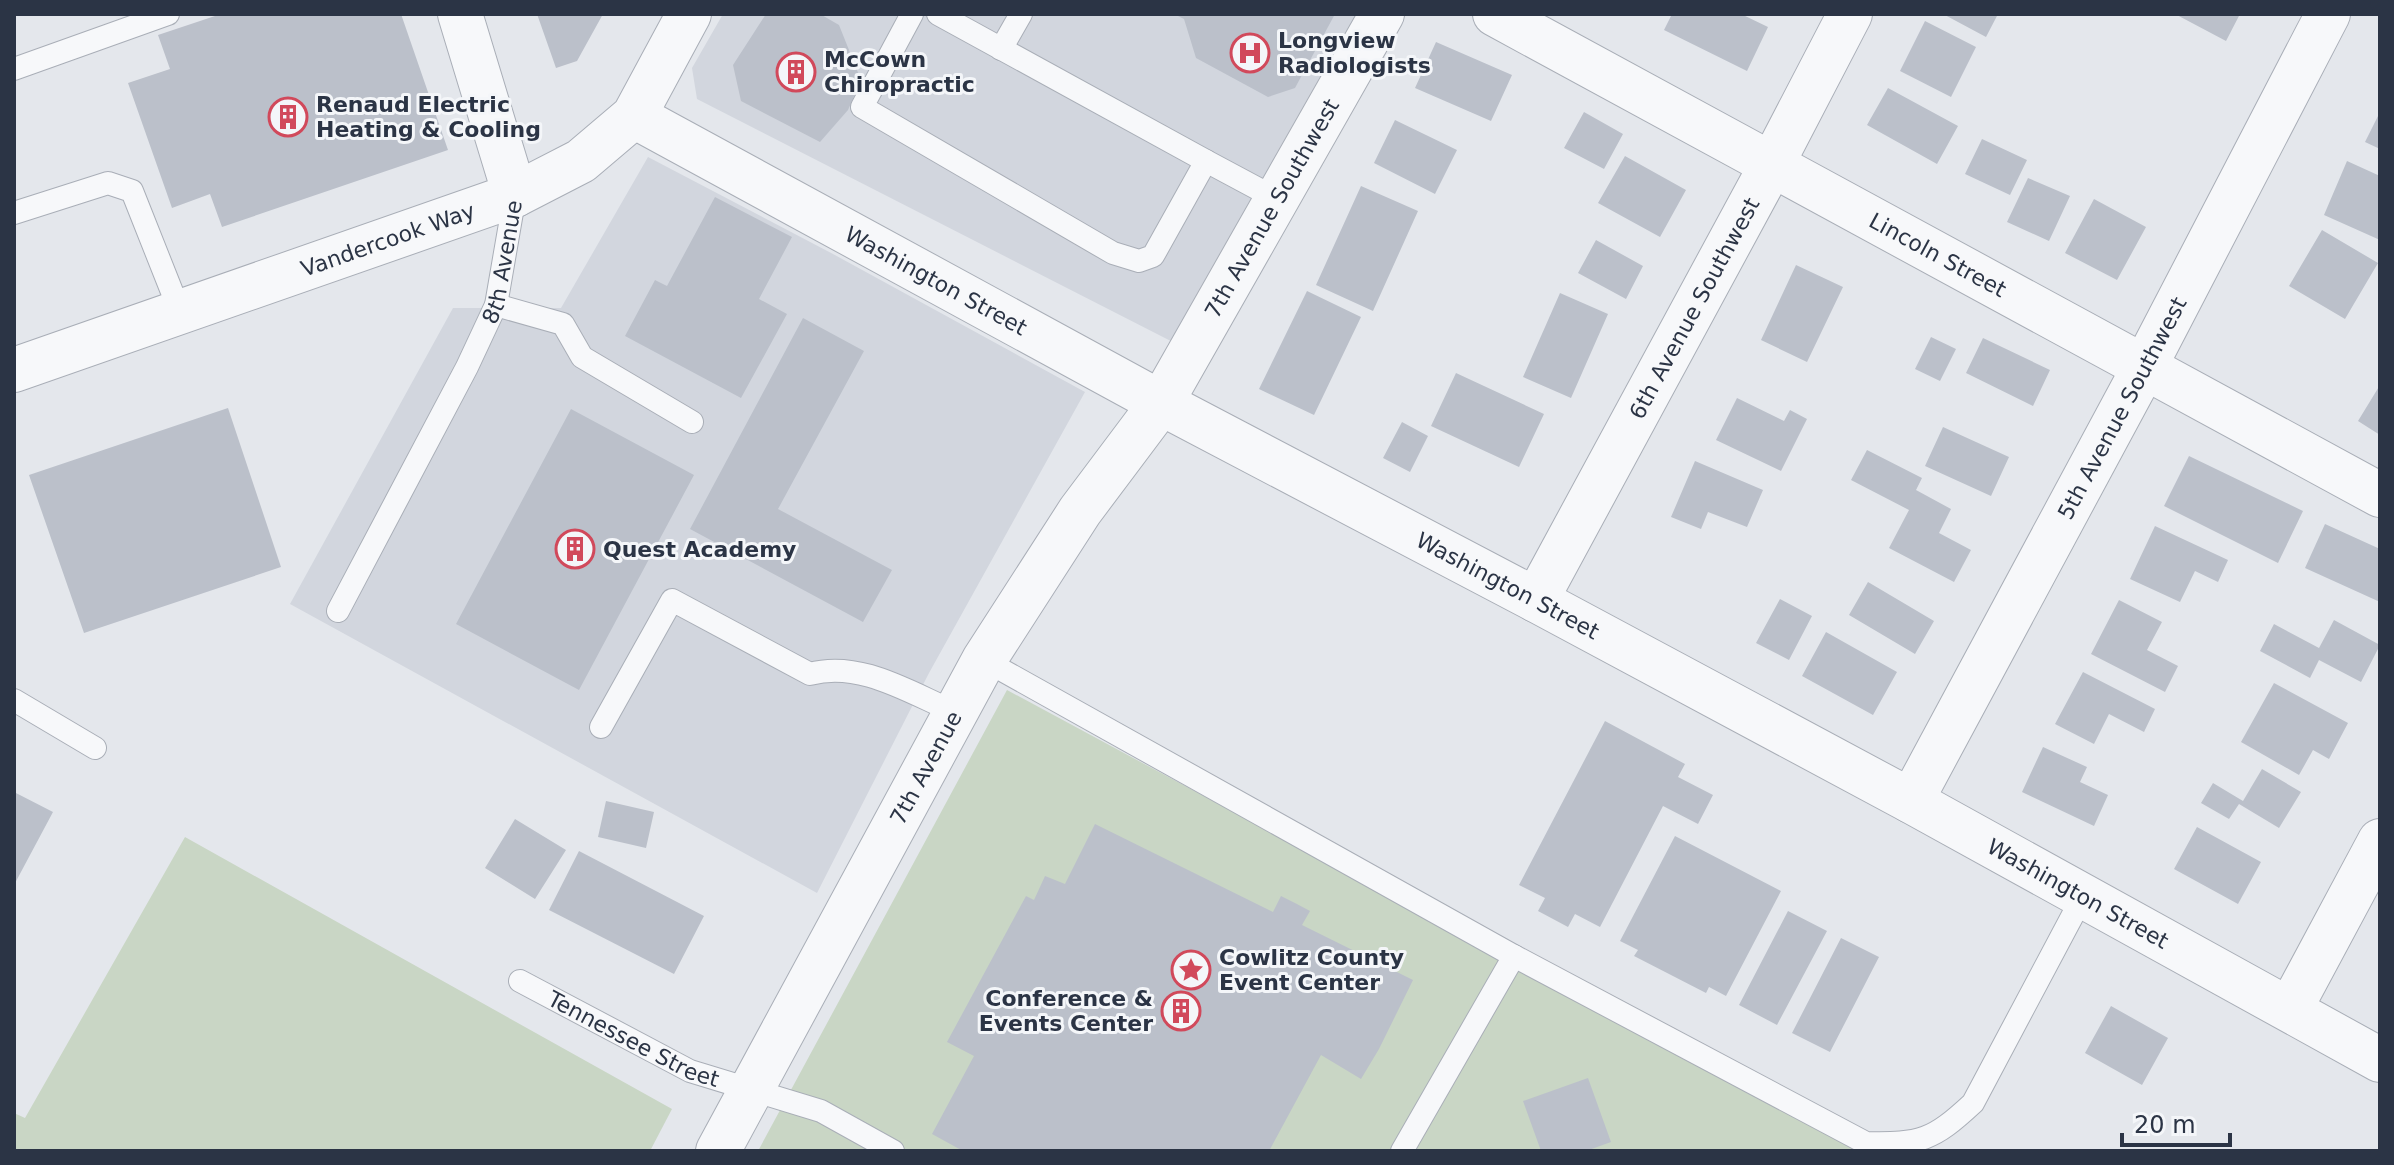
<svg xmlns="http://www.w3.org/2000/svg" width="2394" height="1165" font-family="'DejaVu Sans',sans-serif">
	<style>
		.built { fill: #d2d6de }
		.green { fill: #c9d6c5 }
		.building { fill: #bbc0ca }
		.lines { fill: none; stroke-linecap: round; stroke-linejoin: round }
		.service-casing { stroke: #a9aeb7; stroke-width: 24 }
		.minor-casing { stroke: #a9aeb7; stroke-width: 46 }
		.tertiary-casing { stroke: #a9aeb7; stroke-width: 46 }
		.service { stroke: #f7f8fa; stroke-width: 22 }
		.minor { stroke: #f7f8fa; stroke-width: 44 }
		.tertiary { stroke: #f7f8fa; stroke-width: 44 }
		.labels { text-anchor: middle; stroke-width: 6; stroke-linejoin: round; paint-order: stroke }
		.poi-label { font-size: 22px; font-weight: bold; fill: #2b3445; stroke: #f4f6f9; text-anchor: start }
		.street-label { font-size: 22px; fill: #2b3445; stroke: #f4f6f9 }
	</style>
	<rect width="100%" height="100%" fill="#e4e7ec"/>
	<path class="built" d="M 723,14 L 1386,14 L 1208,360 L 697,99 L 692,68 Z
		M 648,157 L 833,254 L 1085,392 L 929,673 L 817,893 L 290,604 L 453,308 L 561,308 Z"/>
	<path class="green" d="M 1007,690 L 1863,1151 L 758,1151 Z
		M 185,837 L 672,1109 L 650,1151 L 14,1151 L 14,1113 L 25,1118 Z"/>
	<path class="building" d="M 221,14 L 401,14 L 448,150 L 222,227 L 210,194 L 172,208 L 128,83 L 170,69 L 158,35 Z
		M 537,14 L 603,14 L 577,61 L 556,68 Z
		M 766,14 L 820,14 L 839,25 L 861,80 L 848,110 L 820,142 L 741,101 L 733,65 Z
		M 1174,14 L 1335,14 L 1295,88 L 1268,97 L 1196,58 L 1184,19 Z
		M 1672,14 L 1741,14 L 1768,27 L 1747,71 L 1664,30 Z
		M 1943,14 L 1998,14 L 1986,37 Z
		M 2175,14 L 2240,14 L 2226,41 Z
		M 1925,21 L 1976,47 L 1951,97 L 1900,71 Z
		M 1436,42 L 1512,75 L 1491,121 L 1415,88 Z
		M 1888,88 L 1958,126 L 1937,164 L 1867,125 Z
		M 1584,112 L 1623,134 L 1604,169 L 1564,148 Z
		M 2380,112 L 2380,149 L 2365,142 Z
		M 1395,120 L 1457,150 L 1435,194 L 1374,163 Z
		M 1982,139 L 2027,160 L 2010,195 L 1965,174 Z
		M 1625,156 L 1686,190 L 1660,237 L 1598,203 Z
		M 2347,161 L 2380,176 L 2380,240 L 2324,215 Z
		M 2028,178 L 2070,196 L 2049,241 L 2007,222 Z
		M 1361,186 L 1418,211 L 1373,311 L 1316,285 Z
		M 715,197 L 792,237 L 759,299 L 787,314 L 741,398 L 625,336 L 655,280 L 667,286 Z
		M 2094,199 L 2146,227 L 2117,280 L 2065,253 Z
		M 2322,230 L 2378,263 L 2345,319 L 2289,286 Z
		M 1596,240 L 1643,266 L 1626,299 L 1578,273 Z
		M 1796,265 L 1843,287 L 1807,362 L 1761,340 Z
		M 1307,291 L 1361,317 L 1314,415 L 1259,389 Z
		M 1560,293 L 1608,314 L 1571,398 L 1523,377 Z
		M 803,318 L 864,351 L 778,509 L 892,570 L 863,622 L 690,529 Z
		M 1931,337 L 1956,349 L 1940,381 L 1915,369 Z
		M 1983,338 L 2050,370 L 2033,406 L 1966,373 Z
		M 1456,373 L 1544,414 L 1519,467 L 1431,426 Z
		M 2380,385 L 2380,435 L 2358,421 Z
		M 1737,398 L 1784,421 L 1790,410 L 1807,419 L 1781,471 L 1716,440 Z
		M 228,408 L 281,567 L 84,633 L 29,475 Z
		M 571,409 L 694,475 L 579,690 L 456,624 Z
		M 1402,422 L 1428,436 L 1410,472 L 1383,458 Z
		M 1943,427 L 2009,457 L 1991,496 L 1925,466 Z
		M 1867,450 L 1922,478 L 1916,490 L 1951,509 L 1939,533 L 1971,550 L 1954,582 L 1889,548 L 1909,510 L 1851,480 Z
		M 2189,456 L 2303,511 L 2278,563 L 2164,506 Z
		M 1695,461 L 1763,490 L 1747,527 L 1708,512 L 1701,529 L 1671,517 Z
		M 2325,524 L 2380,549 L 2380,602 L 2305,568 Z
		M 2155,526 L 2228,560 L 2218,582 L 2195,571 L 2180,602 L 2130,579 Z
		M 1868,582 L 1934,621 L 1915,654 L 1849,615 Z
		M 1780,599 L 1812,616 L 1789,660 L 1756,643 Z
		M 2119,600 L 2162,622 L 2147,650 L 2178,666 L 2165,692 L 2091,654 Z
		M 2334,620 L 2380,645 L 2361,682 L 2319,660 L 2310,678 L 2260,651 L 2274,624 L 2319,648 Z
		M 1826,632 L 1897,672 L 1873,715 L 1802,676 Z
		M 2083,672 L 2155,709 L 2144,732 L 2109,714 L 2094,744 L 2055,724 Z
		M 2274,683 L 2348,723 L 2329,759 L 2313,750 L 2299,775 L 2241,742 Z
		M 1605,721 L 1685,764 L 1678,777 L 1713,795 L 1698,824 L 1663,806 L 1600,927 L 1575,914 L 1568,927 L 1538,911 L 1545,898 L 1519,885 Z
		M 2043,747 L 2087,767 L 2080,782 L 2108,795 L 2094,826 L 2022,792 Z
		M 2262,769 L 2301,792 L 2279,828 L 2239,804 L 2229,819 L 2201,803 L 2213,783 L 2243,801 Z
		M 14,792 L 53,812 L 14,885 Z
		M 606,801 L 654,812 L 646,848 L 598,837 Z
		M 515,819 L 566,850 L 535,899 L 485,868 Z
		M 1095,824 L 1273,912 L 1281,896 L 1295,903 L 1310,911 L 1302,925 L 1413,980 L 1379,1049 L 1361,1079 L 1321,1055 L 1269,1151 L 963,1151 L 932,1134 L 974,1056 L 947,1042 L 1026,896 L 1034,900 L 1045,876 L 1065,884 Z
		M 2197,827 L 2261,862 L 2238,904 L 2174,869 Z
		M 1675,836 L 1781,891 L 1726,996 L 1709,987 L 1706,993 L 1634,956 L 1638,950 L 1620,941 Z
		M 579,851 L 704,916 L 674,974 L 549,910 Z
		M 1788,911 L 1827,931 L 1777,1025 L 1739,1005 Z
		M 1841,938 L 1879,957 L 1830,1052 L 1792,1033 Z
		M 2111,1006 L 2168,1038 L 2142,1085 L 2085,1053 Z
		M 1588,1078 L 1611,1142 L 1586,1151 L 1541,1151 L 1523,1101 Z"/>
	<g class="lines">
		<g class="service-casing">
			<g id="service">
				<path d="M 912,14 L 862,107 L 1113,253 L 1139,261 L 1153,256 L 1206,161 L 938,14"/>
				<path d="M 1001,49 L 1021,14"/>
				<path d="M 14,69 L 168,14"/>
				<path d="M 1206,161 L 1277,199"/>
				<path d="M 14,213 L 108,183 L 132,191 L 180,312"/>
				<path d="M 496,305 L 563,324 L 582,357 L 692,422"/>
				<path id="s1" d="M 338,611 L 467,367 L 496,305 L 515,195"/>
				<path d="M 984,660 L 1514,956 L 1402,1151"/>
				<path d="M 14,700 L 95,748"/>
				<path d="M 601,727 L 672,600 L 810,674 C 860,660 910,693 955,712"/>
				<path d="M 1514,956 L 1866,1143 C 1921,1144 1932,1141 1973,1103 L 2083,896"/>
				<path id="s2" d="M 520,981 L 690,1071 L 821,1111 L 893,1151"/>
			</g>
		</g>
		<g class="minor-casing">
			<g id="minor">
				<path d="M 460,14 L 515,195"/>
				<path id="s3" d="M 1495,14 L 2380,495"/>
				<path id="s4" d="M 1161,403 L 1382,14"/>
				<path id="s5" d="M 1536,600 L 1771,166 L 1850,14"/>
				<path id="s6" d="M 1911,801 L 2145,366 L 2328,14"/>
				<path d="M 2290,1009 L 2380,841"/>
			</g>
		</g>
		<g class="tertiary-casing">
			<g id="tertiary">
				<path id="s7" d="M 634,116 L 1161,403 L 1536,600 L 1911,801 L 2380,1060"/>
				<path id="s8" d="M 14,370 L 515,195 L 581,161 L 634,116 L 689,14"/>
				<path id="s9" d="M 718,1151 L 984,660 L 1080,511 L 1161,403"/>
			</g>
		</g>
		<use href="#service" class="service"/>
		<use href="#minor" class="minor"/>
		<use href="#tertiary" class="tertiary"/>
	</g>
	<defs>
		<g id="hospital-ring" transform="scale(2)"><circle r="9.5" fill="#f4f6f9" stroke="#d1495b" stroke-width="1.5"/><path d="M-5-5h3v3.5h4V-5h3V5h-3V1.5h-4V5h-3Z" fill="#d1495b"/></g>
		<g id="building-ring" transform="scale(2)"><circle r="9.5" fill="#f4f6f9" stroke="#d1495b" stroke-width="1.5"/><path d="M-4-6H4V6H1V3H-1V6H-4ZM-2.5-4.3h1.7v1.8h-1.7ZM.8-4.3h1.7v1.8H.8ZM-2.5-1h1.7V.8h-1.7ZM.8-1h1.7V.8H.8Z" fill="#d1495b"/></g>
		<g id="sight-ring" transform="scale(2)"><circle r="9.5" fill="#f4f6f9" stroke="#d1495b" stroke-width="1.5"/><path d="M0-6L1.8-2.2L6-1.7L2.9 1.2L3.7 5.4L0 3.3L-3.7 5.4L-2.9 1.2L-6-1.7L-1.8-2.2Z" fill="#d1495b"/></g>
	</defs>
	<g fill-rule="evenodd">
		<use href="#hospital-ring" x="1250" y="53"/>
		<use href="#building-ring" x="796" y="72"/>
		<use href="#building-ring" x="288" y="117"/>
		<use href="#building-ring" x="575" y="549"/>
		<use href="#sight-ring" x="1191" y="970"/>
		<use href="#building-ring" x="1181" y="1011"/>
	</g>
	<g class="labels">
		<g class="poi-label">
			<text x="1278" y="48">Longview<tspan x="1278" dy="25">Radiologists</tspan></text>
			<text x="824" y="67">McCown<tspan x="824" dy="25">Chiropractic</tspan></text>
			<text x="316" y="112">Renaud Electric<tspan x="316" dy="25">Heating &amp; Cooling</tspan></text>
			<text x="603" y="557">Quest Academy</text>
			<text x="1219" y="965">Cowlitz County<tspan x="1219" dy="25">Event Center</tspan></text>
			<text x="1153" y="1006" text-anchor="end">Conference &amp;<tspan x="1153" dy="25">Events Center</tspan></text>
		</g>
		<g class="street-label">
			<text dy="8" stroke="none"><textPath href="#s4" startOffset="224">7th Avenue Southwest</textPath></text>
			<text dy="8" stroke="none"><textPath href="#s8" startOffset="396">Vandercook Way</textPath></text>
			<text dy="8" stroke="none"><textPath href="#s3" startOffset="504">Lincoln Street</textPath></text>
			<text dy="8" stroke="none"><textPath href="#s1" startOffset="388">8th Avenue</textPath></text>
			<text dy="8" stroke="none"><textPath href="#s7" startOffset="344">Washington Street</textPath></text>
			<text dy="8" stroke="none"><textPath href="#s5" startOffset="332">6th Avenue Southwest</textPath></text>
			<text dy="8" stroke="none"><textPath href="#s6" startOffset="446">5th Avenue Southwest</textPath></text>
			<text dy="8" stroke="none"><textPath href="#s7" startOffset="992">Washington Street</textPath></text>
			<text dy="8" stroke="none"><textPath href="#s9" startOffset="436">7th Avenue</textPath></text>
			<text dy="8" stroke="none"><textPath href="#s7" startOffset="1640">Washington Street</textPath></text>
			<text dy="8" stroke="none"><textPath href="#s2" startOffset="128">Tennessee Street</textPath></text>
		</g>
	</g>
	<rect width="2394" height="1165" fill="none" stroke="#2b3445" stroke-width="32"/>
	<path d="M2122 1133v12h108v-12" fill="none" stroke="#2b3445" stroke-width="4"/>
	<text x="2134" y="1133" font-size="24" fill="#2b3445" stroke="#f4f6f9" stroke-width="6" paint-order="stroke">20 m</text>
</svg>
